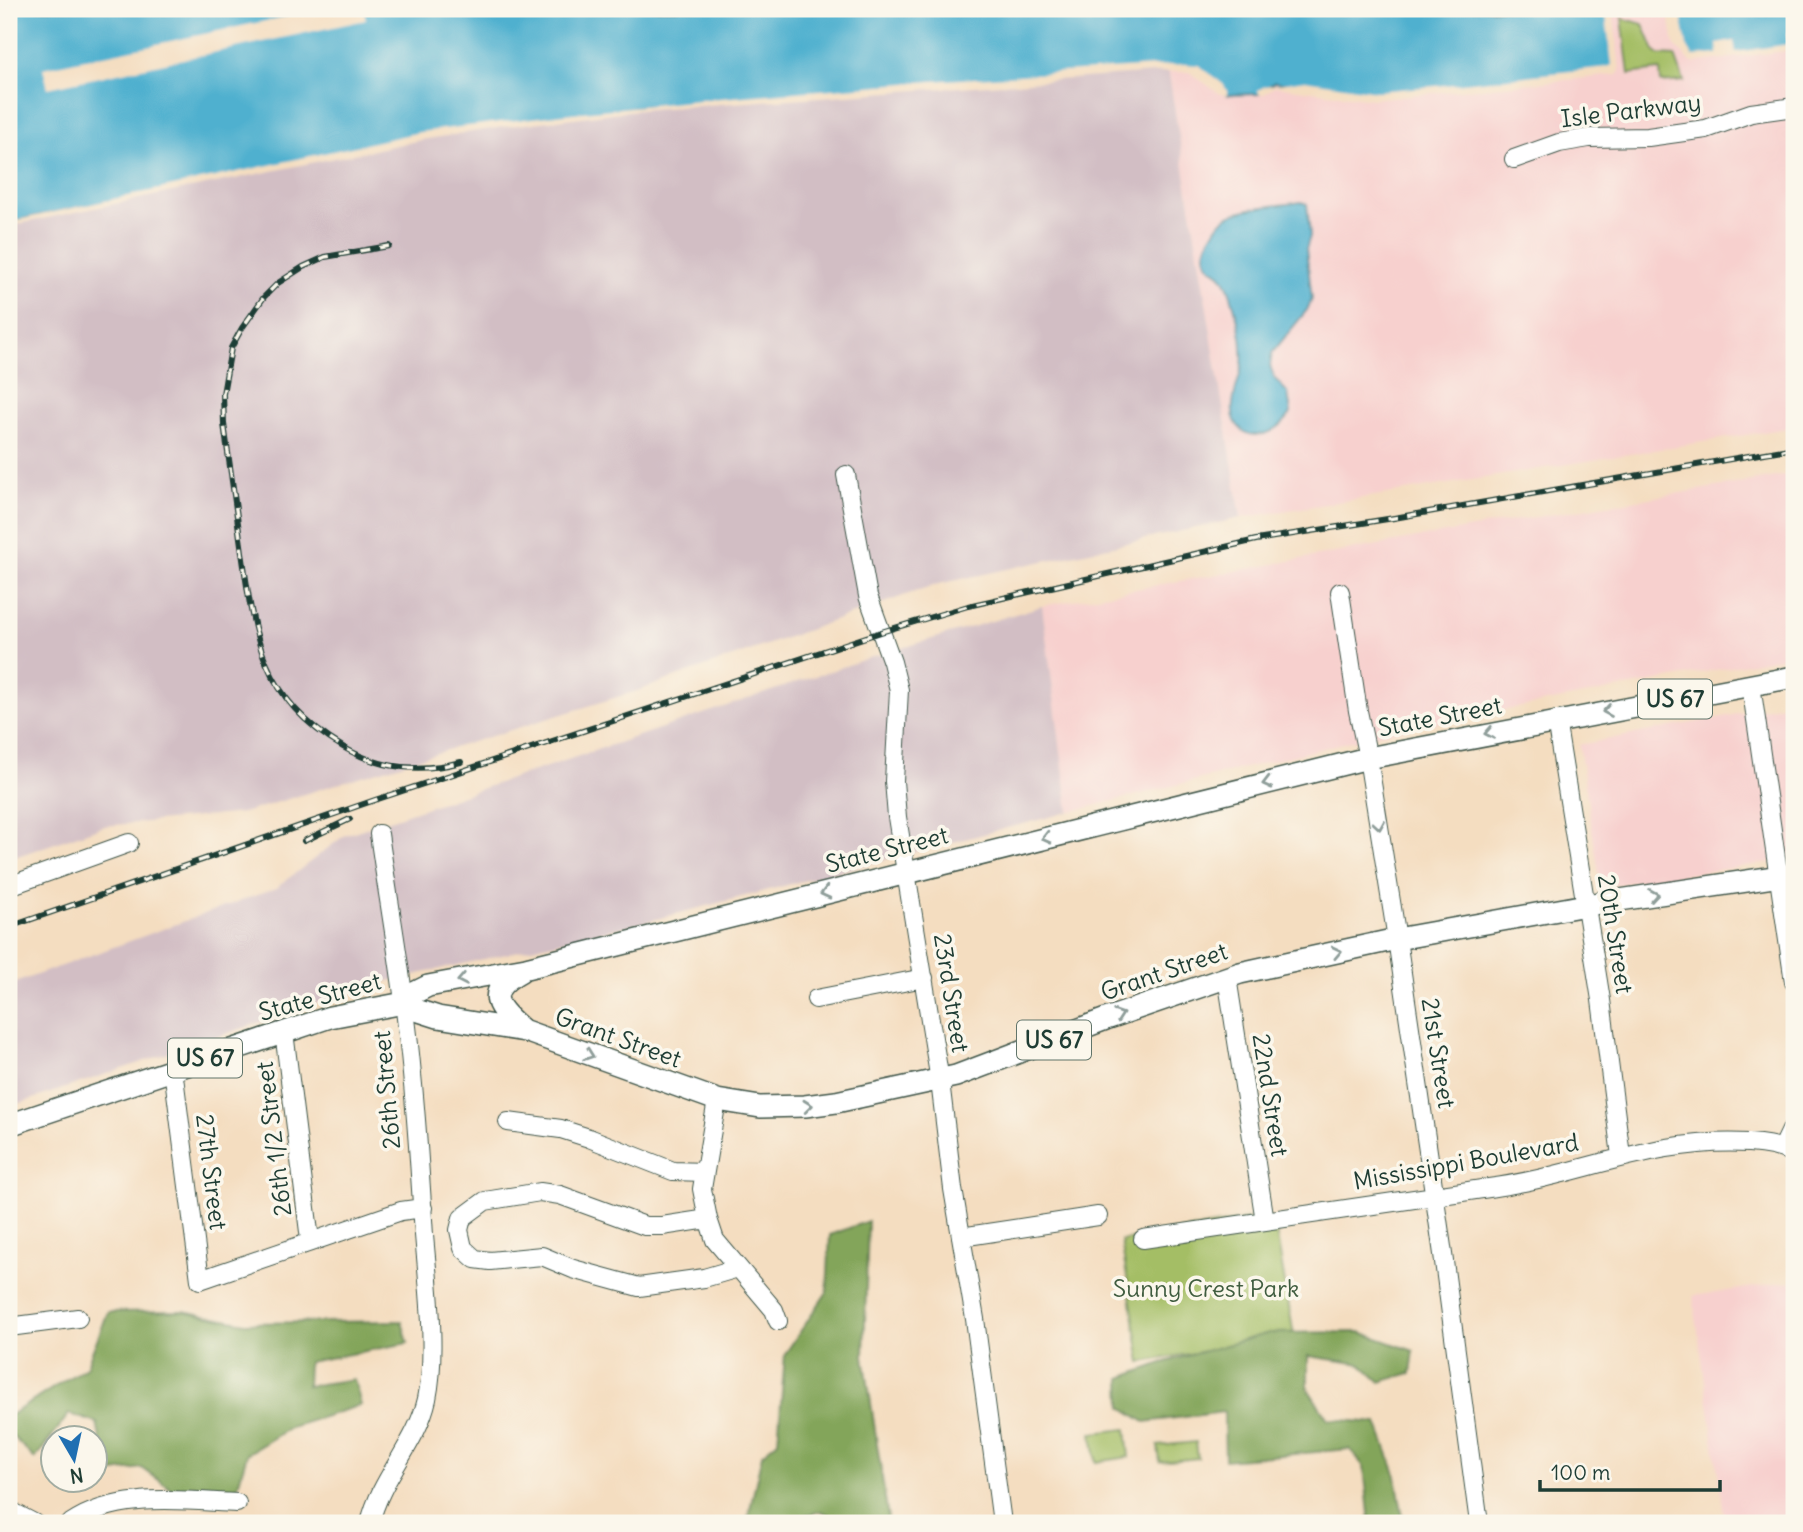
<svg xmlns="http://www.w3.org/2000/svg" width="1803" height="1532" font-family="Delius,sans-serif">
	<style>
		.built { fill: #f7d0ce }
		.industrial { fill: #d2bec4 }
		.green { fill: #a4be65; stroke: #627e4c; stroke-width: 2 }
		.forest { fill: #83a55a; stroke: #517147; stroke-width: 2 }
		.water { fill: #50b0cf; stroke: #387682; stroke-width: 2 }
		.pier { fill: #f4ddc0 }
		.lines { fill: none; stroke-linecap: round; stroke-linejoin: round }
		.minor-casing { stroke: #3f5549; stroke-width: 20 }
		.major-casing { stroke: #3f5549; stroke-width: 24 }
		.minor { stroke: #fff; stroke-width: 18 }
		.major { stroke: #fff; stroke-width: 21 }
		.rail-casing { stroke: #1f3d34; stroke-width: 6 }
		.rail { stroke: #fbf7ec; stroke-width: 3.5; stroke-dasharray: 10; stroke-linecap: butt }
		.oneway { stroke: #8f9e9a }
		.labels { text-anchor: middle; stroke-width: 7; stroke-linejoin: round; paint-order: stroke }
		.shield { fill: #fbf7ec; stroke: #61756b; stroke-width: 2 }
		.shield-label { font-size: 23px; font-weight: bold; fill: #1f3d34 }
		.street-label { font-size: 24px; fill: #1f3d34; stroke: #fbf7ec }
		.park-label { font-size: 24px; fill: #405d40; stroke: #fbf7ec }
	</style>
	<rect width="100%" height="100%" fill="#fbf7ec"/>
	<filter id="ink" filterUnits="userSpaceOnUse"><feTurbulence type="fractalNoise" baseFrequency=".0143" numOctaves="2"/><feDisplacementMap in="SourceGraphic" scale="14" xChannelSelector="R" yChannelSelector="G"/><feConvolveMatrix kernelMatrix="1 2 1 2 8 2 1 2 1" color-interpolation-filters="sRGB"/></filter>
	<filter id="wash" filterUnits="userSpaceOnUse"><feTurbulence type="fractalNoise" baseFrequency=".00686" numOctaves="4" result="noise"/><feDisplacementMap in="SourceGraphic" scale="28" xChannelSelector="R" yChannelSelector="G"/><feGaussianBlur stdDeviation="1.57" result="paint"/><feColorMatrix in="noise" values="0 0 0 0 0 0 0 0 0 0 0 0 0 0 0 0 0 1.4 0 .05"/><feComposite in="paint" operator="in"/></filter>
	<g filter="url(#wash)">
		<rect width="100%" height="100%" fill="#f4ddc0"/>
		<path class="built" d="M 1609,9 L 1671,9 L 1794,46 L 1794,427 L 1241,518 L 1168,69 L 1190,69 L 1259,94 L 1274,82 L 1372,96 Z
			M 1794,474 L 1794,655 L 1379,734 L 1069,812 L 1042,606 L 1500,523 Z
			M 1794,703 L 1794,859 L 1601,887 L 1579,745 Z
			M 1794,1281 L 1794,1523 L 1725,1523 L 1693,1296 Z"/>
		<path class="industrial" d="M 1168,69 L 1241,518 L 934,585 L 640,690 L 243,813 L 104,826 L 9,859 L 9,222 L 420,137 L 637,107 Z
			M 1042,606 L 1069,812 L 649,921 L 371,985 L 9,1107 L 9,985 L 276,888 L 345,835 L 872,657 Z"/>
		<path class="green" d="M 1622,18 L 1643,24 L 1654,51 L 1659,55 L 1675,56 L 1684,81 L 1661,83 L 1660,70 L 1629,74 Z
			M 1255,1218 L 1275,1225 L 1294,1336 L 1141,1362 L 1121,1241 Z
			M 1126,1429 L 1129,1457 L 1096,1462 L 1092,1433 Z
			M 1196,1442 L 1198,1458 L 1160,1462 L 1158,1446 Z"/>
		<path class="forest" d="M 868,1221 L 864,1356 L 888,1518 L 885,1523 L 846,1523 L 821,1511 L 778,1523 L 747,1523 L 762,1454 L 778,1441 L 785,1354 L 827,1292 L 830,1235 Z
			M 183,1311 L 245,1323 L 402,1321 L 408,1343 L 308,1362 L 307,1386 L 354,1379 L 361,1405 L 291,1427 L 247,1454 L 236,1492 L 177,1493 L 142,1468 L 107,1473 L 97,1423 L 69,1414 L 35,1459 L 9,1433 L 9,1416 L 86,1367 L 108,1312 Z
			M 1360,1332 L 1414,1351 L 1411,1373 L 1380,1382 L 1361,1364 L 1308,1356 L 1308,1389 L 1328,1419 L 1377,1423 L 1395,1471 L 1404,1523 L 1370,1523 L 1364,1467 L 1350,1449 L 1225,1460 L 1224,1412 L 1145,1422 L 1122,1407 L 1121,1378 L 1162,1363 L 1269,1333 Z"/>
		<path class="water" d="M 9,9 L 1609,9 L 1617,71 L 1372,96 L 1274,82 L 1259,94 L 1227,95 L 1190,69 L 637,107 L 420,137 L 9,222 Z
			M 1671,9 L 1794,9 L 1794,46 L 1693,59 L 1677,43 Z
			M 1301,202 L 1307,204 L 1310,236 L 1306,249 L 1312,299 L 1307,310 L 1272,353 L 1270,366 L 1275,379 L 1288,393 L 1291,413 C 1282,428 1259,443 1242,430 C 1222,414 1240,383 1242,364 C 1243,359 1242,353 1242,348 C 1242,332 1231,288 1222,276 C 1217,270 1210,270 1207,262 C 1203,254 1206,244 1211,237 C 1215,231 1218,224 1223,220 C 1240,206 1279,206 1301,202 Z"/>
		<path class="pier" d="M 322,9 L 364,9 L 366,20 L 48,88 L 43,68 Z
			M 1605,9 L 1613,9 L 1620,71 L 1617,75 L 1372,99 L 1275,86 L 1265,94 L 1259,94 L 1258,90 L 1265,86 L 1305,80 L 1376,91 L 1436,86 L 1607,67 L 1612,65 Z
			M 1668,9 L 1680,9 L 1687,46 L 1693,56 L 1718,54 L 1717,44 L 1734,41 L 1736,52 L 1789,44 L 1788,32 L 1794,31 L 1794,50 L 1692,63 L 1674,45 Z
			M 1185,64 L 1198,65 L 1223,84 L 1227,90 L 1227,95 L 1220,94 L 1189,72 L 1169,72 L 637,110 L 510,126 L 421,140 L 9,226 L 9,222 L 420,132 L 573,113 L 709,99 L 931,81 Z"/>
	</g>
	<g filter="url(#ink)">
		<g class="lines">
			<g class="minor-casing">
				<path id="minor" d="M 1514,159 L 1559,143 L 1589,138 L 1648,137 L 1706,129 L 1751,113 L 1794,107
					M 846,475 L 868,596 L 892,662 L 899,690 L 894,781 L 897,817 L 940,1081 L 953,1189 L 975,1319 L 1002,1523
					M 1340,592 L 1358,711 L 1368,758 L 1397,939 L 1443,1254 L 1479,1523
					M 1751,685 L 1794,982
					M 1556,720 L 1601,1000 L 1621,1156
					M 9,886 L 129,843
					M 1227,977 L 1265,1221
					M 816,999 L 924,978
					M 284,1032 L 310,1240
					M 173,1069 L 200,1280 L 401,1211 L 423,1208
					M 717,1100 L 702,1189 L 708,1219 L 715,1240 L 774,1310 L 778,1321
					M 508,1122 L 561,1129 L 589,1138 L 673,1171 L 704,1172
					M 1783,1147 L 1794,1124
					M 708,1219 L 662,1226 L 645,1226 L 560,1195 L 540,1192 L 485,1201 L 462,1218 L 459,1230 L 463,1248 L 475,1259 L 490,1261 L 542,1256 L 573,1269 L 639,1287 L 704,1278 L 738,1268
					M 961,1237 L 1098,1216
					M 1143,1239 C 1259,1222 1374,1204 1489,1188 C 1579,1176 1655,1137 1749,1143 C 1765,1144 1780,1146 1794,1154
					M 9,1327 L 78,1318
					M 9,1510 L 34,1523
					M 71,1523 C 117,1491 185,1501 237,1503
					M 370,1523 C 380,1478 417,1444 427,1399 C 437,1352 428,1283 424,1235 C 419,1157 414,1079 404,1002 C 397,946 387,890 379,834"/>
			</g>
			<g class="major-casing">
				<path id="major" d="M 521,971 C 482,993 497,1008 524,1031
					M 404,1003 L 413,1009 L 438,1017 L 525,1031 L 717,1100 L 760,1107 L 805,1106 L 836,1102 L 956,1076 L 1106,1019 L 1240,973 L 1397,939 L 1586,905 L 1794,874
					M 9,1125 L 330,1017 L 404,1003 L 414,993 L 428,986 L 526,968 L 1368,758 L 1794,677"/>
			</g>
			<use href="#minor" class="minor"/>
			<use href="#major" class="major"/>
			<g class="rail-casing">
				<path id="rail" d="M 389,246 L 325,257 L 303,267 L 278,283 L 264,297 L 242,328 L 231,348 L 223,394 L 224,424 C 230,467 236,509 242,552 C 254,638 262,699 343,747 C 380,769 419,773 461,762
					M 304,841 L 350,819
					M 9,927 L 375,800 L 881,632 L 968,606 L 1256,540 L 1394,518 L 1794,448"/>
			</g>
			<use href="#rail" class="rail"/>
		</g>
		<defs><path id="oneway-chevron" d="M-2-3.5L2.5 0L-2 3.5" fill="none" stroke-width="1.6" stroke-linecap="round" stroke-linejoin="round" transform="scale(1.75)"/></defs>
		<g class="oneway">
			<use href="#oneway-chevron" transform="translate(1607 711) rotate(170)"/>
			<use href="#oneway-chevron" transform="translate(1489 733) rotate(169)"/>
			<use href="#oneway-chevron" transform="translate(1267 783) rotate(166)"/>
			<use href="#oneway-chevron" transform="translate(1379 825) rotate(81)"/>
			<use href="#oneway-chevron" transform="translate(1046 838) rotate(166)"/>
			<use href="#oneway-chevron" transform="translate(825 893) rotate(166)"/>
			<use href="#oneway-chevron" transform="translate(1654 895) rotate(-9)"/>
			<use href="#oneway-chevron" transform="translate(1337 952) rotate(-12)"/>
			<use href="#oneway-chevron" transform="translate(462 980) rotate(169)"/>
			<use href="#oneway-chevron" transform="translate(1119 1015) rotate(-19)"/>
			<use href="#oneway-chevron" transform="translate(589 1055) rotate(20)"/>
			<use href="#oneway-chevron" transform="translate(808 1106) rotate(-6)"/>
		</g>
	</g>
	<g class="labels">
		<g class="shield">
			<rect x="1638" y="679.5" width="74" height="39" rx="5"/>
			<rect x="1017" y="1020.5" width="74" height="39" rx="5"/>
			<rect x="168" y="1038.5" width="74" height="39" rx="5"/>
		</g>
		<g class="shield-label">
			<text x="1675" y="707">US 67</text>
			<text x="1054" y="1048">US 67</text>
			<text x="205" y="1066">US 67</text>
		</g>
		<g class="street-label">
			<text transform="translate(1631 111) rotate(-7)" y="8">Isle Parkway</text>
			<text transform="translate(1440 717) rotate(-11)" y="8">State Street</text>
			<text transform="translate(887 850) rotate(-14)" y="8">State Street</text>
			<text transform="translate(1615 934) rotate(81)" y="8">20th Street</text>
			<text transform="translate(1164 972) rotate(-19)" y="8">Grant Street</text>
			<text transform="translate(951 993) rotate(81)" y="8">23rd Street</text>
			<text transform="translate(320 997) rotate(-15)" y="8">State Street</text>
			<text transform="translate(618 1038) rotate(20)" y="8">Grant Street</text>
			<text transform="translate(1438 1053) rotate(81)" y="8">21st Street</text>
			<text transform="translate(387 1090) rotate(-95)" y="8">26th Street</text>
			<text transform="translate(1270 1095) rotate(81)" y="8">22nd Street</text>
			<text transform="translate(274 1139) rotate(-97)" y="8">26th 1/2 Street</text>
			<text transform="translate(1466 1162) rotate(-10)" y="8">Mississippi Boulevard</text>
			<text transform="translate(211 1172) rotate(83)" y="8">27th Street</text>
		</g>
		<g class="park-label">
			<text x="1206" y="1297">Sunny Crest Park</text>
		</g>
	</g>
	<rect width="1803" height="1532" fill="none" stroke="#fbf7ec" stroke-width="35"/>
	<g transform="translate(74 1459) rotate(171)"><circle r="33" fill="#fbf7ec" stroke="#a3ada2" stroke-width="2"/>
	<path d="M0-5L12 26L0 18L-12 26Z" fill="#1f6fb2"/>
	<text y="-10" font-size="19" font-weight="bold" text-anchor="middle" fill="#1f3d34">N</text>
	</g>
	<path d="M1540 1480v10h180v-10" fill="none" stroke="#1f3d34" stroke-width="3.5"/>
	<text x="1551" y="1480" font-size="21" fill="#1f3d34" stroke="#fbf7ec" stroke-width="5" paint-order="stroke">100 m</text>
</svg>
